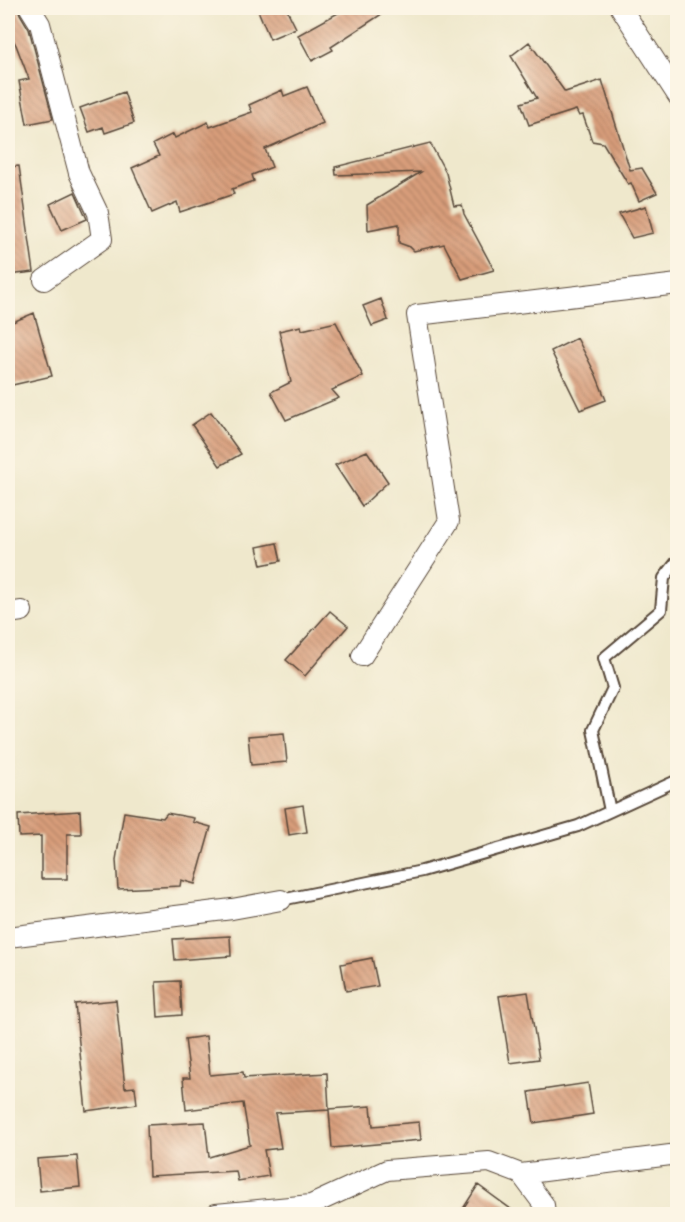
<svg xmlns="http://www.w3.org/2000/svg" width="685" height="1222" font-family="Itim,sans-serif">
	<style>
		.building { fill: url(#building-back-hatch) }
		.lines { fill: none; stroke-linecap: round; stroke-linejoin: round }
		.service-casing { stroke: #564638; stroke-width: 14 }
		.minor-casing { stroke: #564638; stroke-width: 22 }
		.service { stroke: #fff; stroke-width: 10 }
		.minor { stroke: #fff; stroke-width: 20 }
	</style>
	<defs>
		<pattern id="building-back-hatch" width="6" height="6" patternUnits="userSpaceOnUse" patternTransform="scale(1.5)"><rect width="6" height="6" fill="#d89d7a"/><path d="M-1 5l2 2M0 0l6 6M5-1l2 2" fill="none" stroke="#b08063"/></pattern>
	</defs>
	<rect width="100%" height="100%" fill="#fcf5e5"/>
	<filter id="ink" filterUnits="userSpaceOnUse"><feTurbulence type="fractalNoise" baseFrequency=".0167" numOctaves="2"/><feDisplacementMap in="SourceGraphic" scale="12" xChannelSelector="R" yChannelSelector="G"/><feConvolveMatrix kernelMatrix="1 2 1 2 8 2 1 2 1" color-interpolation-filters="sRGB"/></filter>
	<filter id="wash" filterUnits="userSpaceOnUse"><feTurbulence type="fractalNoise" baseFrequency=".008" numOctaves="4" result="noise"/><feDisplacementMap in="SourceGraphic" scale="24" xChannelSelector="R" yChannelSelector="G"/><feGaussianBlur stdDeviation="1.35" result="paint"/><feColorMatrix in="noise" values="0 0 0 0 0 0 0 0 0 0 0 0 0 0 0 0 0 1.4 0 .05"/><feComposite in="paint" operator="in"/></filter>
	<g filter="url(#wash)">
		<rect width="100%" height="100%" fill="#efe8cc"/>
		<g id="blocks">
			<path class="building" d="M 8,8 L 18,8 L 20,14 L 29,29 L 53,119 L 27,124 L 19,81 L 29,79 L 16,45 L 8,30 Z
				M 257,8 L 286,8 L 296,28 L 270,39 Z
				M 347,8 L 391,8 L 331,47 L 333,50 L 312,61 L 298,35 Z
				M 529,42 L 565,92 L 602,80 L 630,170 L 642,168 L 657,193 L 639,201 L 631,183 L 628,184 L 603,143 L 592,141 L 583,115 L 579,116 L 576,110 L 529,125 L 521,103 L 537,98 L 511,56 Z
				M 307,87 L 323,123 L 265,149 L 272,167 L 252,175 L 254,181 L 232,189 L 234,194 L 180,212 L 177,202 L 152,213 L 132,168 L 159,156 L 153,144 L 173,134 L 175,138 L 208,122 L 210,127 L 252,112 L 249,105 L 282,90 L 284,96 Z
				M 124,92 L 134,123 L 105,133 L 103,127 L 89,132 L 80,108 Z
				M 430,143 L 446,173 L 454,206 L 462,205 L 464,214 L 494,270 L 462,279 L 444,244 L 414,251 L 410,247 L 399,243 L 399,224 L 368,230 L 367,205 L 421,172 L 336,175 L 335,167 Z
				M 19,166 L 34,272 L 8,275 L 8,167 Z
				M 75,192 L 87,219 L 62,230 L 50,204 Z
				M 646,206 L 653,233 L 632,238 L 619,214 Z
				M 381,299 L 388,320 L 372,326 L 363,306 Z
				M 34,313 L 52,376 L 8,386 L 8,324 Z
				M 336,322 L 363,376 L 332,390 L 339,398 L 286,420 L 271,392 L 291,382 L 279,331 L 301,326 L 302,330 Z
				M 577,338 L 596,375 L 606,400 L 580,410 L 551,351 Z
				M 211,412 L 241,454 L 220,466 L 192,425 Z
				M 367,451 L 388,482 L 362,506 L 335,465 Z
				M 277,543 L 281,561 L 261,565 L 257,547 Z
				M 330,611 L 348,626 L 305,676 L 286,660 Z
				M 284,733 L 287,762 L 251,765 L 248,736 Z
				M 303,805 L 307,832 L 289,835 L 285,808 Z
				M 80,811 L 81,834 L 67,834 L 67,879 L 41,879 L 41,836 L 19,837 L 18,815 Z
				M 124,812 L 163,818 L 167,813 L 194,818 L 193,822 L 211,827 L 195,884 L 181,880 L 180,886 L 118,889 L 116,860 Z
				M 230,936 L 231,956 L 175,960 L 173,939 Z
				M 372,958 L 378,986 L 346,991 L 341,964 Z
				M 180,981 L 182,1015 L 158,1017 L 156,982 Z
				M 528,992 L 539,1059 L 510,1063 L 499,996 Z
				M 116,1000 L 125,1088 L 135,1087 L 137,1104 L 86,1111 L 75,1004 Z
				M 206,1036 L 210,1075 L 243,1072 L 244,1078 L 327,1073 L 329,1109 L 371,1106 L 373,1126 L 419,1122 L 421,1140 L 332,1148 L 329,1110 L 275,1113 L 281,1148 L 264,1150 L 269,1176 L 238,1181 L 236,1171 L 149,1176 L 147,1125 L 205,1122 L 209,1157 L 250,1145 L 243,1103 L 186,1110 L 183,1078 L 190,1078 L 185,1039 Z
				M 588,1083 L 593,1114 L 534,1123 L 529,1092 Z
				M 77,1156 L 80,1187 L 40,1191 L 37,1159 Z
				M 478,1185 L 519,1215 L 459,1215 Z"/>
		</g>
	</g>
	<g filter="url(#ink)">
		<use href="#blocks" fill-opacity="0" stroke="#564638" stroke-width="1.5"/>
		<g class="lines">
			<g class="service-casing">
				<path id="service" d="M 610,811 L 593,730 L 613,688 L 604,658 L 661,610 L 664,578 L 678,560
					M 281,900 L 422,871 L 578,826 L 678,780"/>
			</g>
			<g class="minor-casing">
				<path id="minor" d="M 30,8 L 40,24 L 79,173 L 98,213 L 102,239 L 44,280
					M 621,8 L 678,96
					M 8,613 L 22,611
					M 362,656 L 449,521 L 417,315 L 678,284
					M 8,937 L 232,909 L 281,900
					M 521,1174 L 544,1205 L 545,1214
					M 216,1214 L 311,1205 L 387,1170 L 489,1162 L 521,1174 L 678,1154"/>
			</g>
			<use href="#service" class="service"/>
			<use href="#minor" class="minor"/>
		</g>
	</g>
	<rect width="685" height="1222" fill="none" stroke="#fcf5e5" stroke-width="30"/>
</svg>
